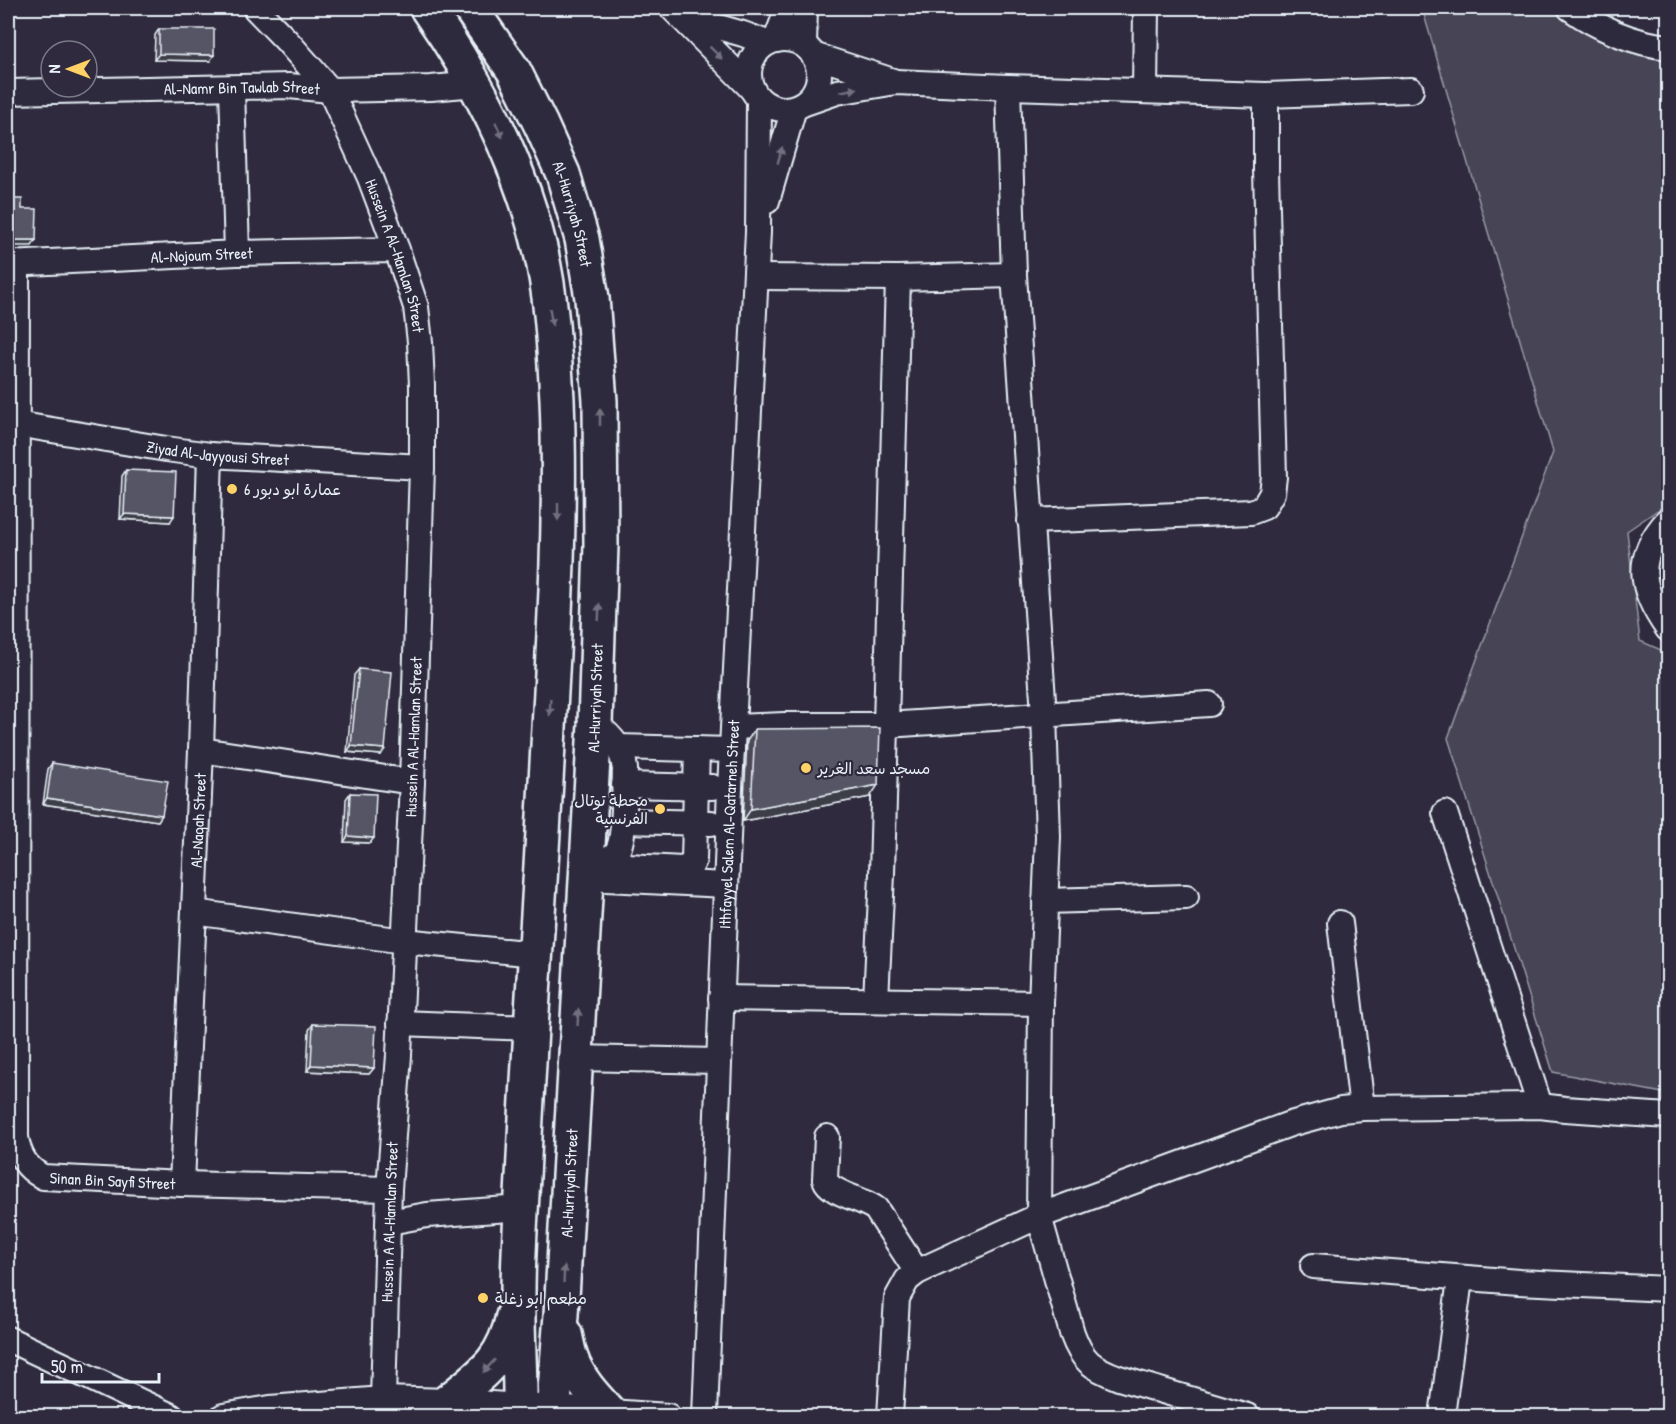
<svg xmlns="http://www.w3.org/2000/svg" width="1676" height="1424" font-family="'Patrick Hand','Playpen Sans Arabic',sans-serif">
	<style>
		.green { fill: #464455; stroke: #979aa6; stroke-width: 1.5 }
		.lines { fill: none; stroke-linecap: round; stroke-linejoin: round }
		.minor-casing { stroke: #e8f1f8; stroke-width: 28 }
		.highway-casing { stroke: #e8f1f8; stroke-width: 38 }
		.minor { stroke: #2f2a3d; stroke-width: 24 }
		.highway { stroke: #2f2a3d; stroke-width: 33 }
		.wall { fill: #4b4957; stroke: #e8f1f8; stroke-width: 1.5 }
		.shaded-wall { fill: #3d3c47; stroke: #e8f1f8; stroke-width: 1.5 }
		.building { fill: #575565; stroke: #e8f1f8; stroke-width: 1.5 }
		.oneway { fill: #70707e }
		.poi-dot { fill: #ffd166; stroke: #2f2a3d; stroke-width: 2 }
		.labels { text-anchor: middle; stroke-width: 4.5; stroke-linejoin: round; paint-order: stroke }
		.street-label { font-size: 16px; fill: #e8f1f8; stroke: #2f2a3d }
		.poi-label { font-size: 16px; fill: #e8f1f8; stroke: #2f2a3d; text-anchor: start }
	</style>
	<rect width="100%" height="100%" fill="#2f2a3d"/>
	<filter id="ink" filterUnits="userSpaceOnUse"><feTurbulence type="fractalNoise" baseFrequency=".0167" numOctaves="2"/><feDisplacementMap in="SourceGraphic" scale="12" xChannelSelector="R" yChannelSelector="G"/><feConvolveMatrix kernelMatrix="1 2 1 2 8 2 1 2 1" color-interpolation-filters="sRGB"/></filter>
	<g filter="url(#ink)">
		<path class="green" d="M 1422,8 L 1555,8 L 1619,48 L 1668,46 L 1668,503 L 1627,531 L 1640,641 L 1668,653 L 1668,1094 L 1553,1072 L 1448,738 L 1553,452 Z"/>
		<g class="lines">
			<g class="minor-casing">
				<g id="minor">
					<path id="s1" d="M 255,8 L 287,41 L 330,90 L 370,178 L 397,250 L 416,307 L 420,342 L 422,385 L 422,467 L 412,782 L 399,1055 L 389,1189 L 383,1399"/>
					<path d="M 672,8 L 752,89"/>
					<path d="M 1570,8 C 1598,28 1633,43 1668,47"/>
					<path d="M 683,17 L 743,34 L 767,43"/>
					<circle cx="784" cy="74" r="35"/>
					<path d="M 776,40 L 788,8"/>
					<path d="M 804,45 L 805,8"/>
					<path d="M 813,55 L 893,81"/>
					<path d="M 1008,87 L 1014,275 L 1044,714 L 1048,837 L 1041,1003 L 1039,1216 L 1072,1333 C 1082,1361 1092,1368 1119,1378 L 1247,1416"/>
					<path d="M 232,88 L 237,253"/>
					<path d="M 1145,91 L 1146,8"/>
					<path id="s2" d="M 8,92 L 289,86 L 330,90 L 431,88 L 476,84"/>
					<path d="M 805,103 L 837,92 L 896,82 L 1008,87 L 1266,95 L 1411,90"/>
					<path d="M 767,201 L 794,108"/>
					<path id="s3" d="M 17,263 L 16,1137 C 19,1156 26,1168 43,1177 L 182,1184 L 389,1189"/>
					<path id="s4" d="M 8,264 L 237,253 L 397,250"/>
					<path d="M 756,277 L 898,278 L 1014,275"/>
					<path id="s5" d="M 16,424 L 166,449 L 210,455 L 422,467"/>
					<path d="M 1668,520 C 1633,558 1640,590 1668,629"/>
					<path d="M 1030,521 L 1251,512 L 1264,507 L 1272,493 L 1274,477 L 1266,170 L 1266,95"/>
					<path d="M 595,724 C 611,735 623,749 625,769 C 624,786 626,841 616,853 C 611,859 603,861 596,865"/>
					<path d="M 734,727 L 784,725 L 886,725 L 1209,704"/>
					<path d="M 618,747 L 732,750"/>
					<path d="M 201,750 L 412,782"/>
					<path d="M 624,785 L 712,787"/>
					<path d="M 1445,813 L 1540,1106"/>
					<path d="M 623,821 L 711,823"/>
					<path d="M 609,859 L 628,866 L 682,869 L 691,866 L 694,860 L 697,749"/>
					<path d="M 586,878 L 726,885"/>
					<path d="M 1045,901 L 1186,897"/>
					<path d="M 194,912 L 404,941 L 535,954"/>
					<path d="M 1340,923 L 1362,1108"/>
					<path d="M 721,998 L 1041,1003"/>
					<path d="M 876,1000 L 882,874 L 898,278"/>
					<path d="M 400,1023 L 531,1028"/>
					<path d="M 576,1058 L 718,1061"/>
					<path d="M 827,1137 L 825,1179 C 830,1194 862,1198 876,1209 L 917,1272"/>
					<path id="s6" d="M 182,1184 L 201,750 L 210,455"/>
					<path d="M 389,1222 L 427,1215 L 522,1208"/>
					<path d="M 1313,1266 L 1519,1282 L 1668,1289"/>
					<path d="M 8,1339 L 171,1416"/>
					<path d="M 223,1416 L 270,1408 L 383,1399 L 448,1401 L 668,1416"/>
					<path id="s7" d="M 705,1416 L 730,788 L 758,232 L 759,100"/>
					<path d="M 890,1416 L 897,1298 L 907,1280 L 917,1272 L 1039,1216 L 1290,1124 L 1341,1110 L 1362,1108 L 1540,1106 L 1565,1109 L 1668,1116"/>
					<path d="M 1442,1416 L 1460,1279"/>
				</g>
			</g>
			<g class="highway-casing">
				<g id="highway">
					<path d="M 427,8 C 478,81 519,160 540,248 C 552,297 554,348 557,399 C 562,526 553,654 546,781 C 539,906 530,1031 524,1157 C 522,1202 518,1248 518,1294 C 517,1335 521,1375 520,1416"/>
					<path id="s8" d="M 470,8 L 514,71 L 541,125 L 563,174 L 582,239 L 592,298 L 600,401 L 601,545 L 595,724 L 561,1315 L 553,1416"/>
					<path d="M 565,1334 C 567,1342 568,1350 571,1358 C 578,1379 594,1396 609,1412"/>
					<path d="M 448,1401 C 483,1373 503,1361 513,1316"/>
				</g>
			</g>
			<use href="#minor" class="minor"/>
			<use href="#highway" class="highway"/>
		</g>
		<path class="wall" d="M 159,29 L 210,61 L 154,60 L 155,35 Z
			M 126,470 L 170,522 L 120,519 L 122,476 Z
			M 359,669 L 381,755 L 347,752 L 354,675 Z
			M 755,729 L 870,797 L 743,821 L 747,741 Z
			M 52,763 L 162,815 L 158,821 L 43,804 L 48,769 Z
			M 350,793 L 370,843 L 344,842 L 346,799 Z
			M 313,1024 L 374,1068 L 369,1074 L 307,1071 L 309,1030 Z"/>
		<path class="shaded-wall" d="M 159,54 L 214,55 L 210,61 L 154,60 Z
			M 8,240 L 36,240 L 32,246 L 8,246 Z
			M 124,514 L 174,516 L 170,522 L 120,519 Z
			M 351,746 L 385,749 L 381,755 L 347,752 Z
			M 878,785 L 870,797 L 743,821 L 751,809 Z
			M 47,798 L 162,815 L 158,821 L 43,804 Z
			M 348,836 L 374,838 L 370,843 L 344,842 Z
			M 311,1065 L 374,1068 L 369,1074 L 307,1071 Z"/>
		<path class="building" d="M 159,29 L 214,29 L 214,55 L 159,54 Z
			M 8,199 L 22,199 L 22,209 L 37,209 L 36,240 L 8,240 Z
			M 126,470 L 176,472 L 174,516 L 124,514 Z
			M 359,669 L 392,672 L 385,749 L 351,746 Z
			M 880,728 L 878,785 L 751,809 L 755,729 Z
			M 52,763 L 168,781 L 162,815 L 47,798 Z
			M 350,793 L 376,794 L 374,838 L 348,836 Z
			M 313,1024 L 376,1026 L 374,1068 L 311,1065 Z"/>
		<defs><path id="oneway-solid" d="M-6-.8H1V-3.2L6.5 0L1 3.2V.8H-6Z" transform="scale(1.5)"/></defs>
		<g class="oneway">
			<use href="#oneway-solid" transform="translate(716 53) rotate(45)"/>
			<use href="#oneway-solid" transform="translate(849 90) rotate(-10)"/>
			<use href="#oneway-solid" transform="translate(499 130) rotate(65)"/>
			<use href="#oneway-solid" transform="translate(780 155) rotate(-74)"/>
			<use href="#oneway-solid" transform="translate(551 317) rotate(81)"/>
			<use href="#oneway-solid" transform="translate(600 417) rotate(-90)"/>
			<use href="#oneway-solid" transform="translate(558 512) rotate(90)"/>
			<use href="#oneway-solid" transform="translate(599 612) rotate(-88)"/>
			<use href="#oneway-solid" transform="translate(550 707) rotate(93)"/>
			<use href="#oneway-solid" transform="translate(578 1017) rotate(-87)"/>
			<use href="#oneway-solid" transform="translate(564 1274) rotate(-87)"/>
			<use href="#oneway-solid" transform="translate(489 1366) rotate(133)"/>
		</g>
	</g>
	<g class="poi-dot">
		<circle cx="232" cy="489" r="6"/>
		<circle cx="806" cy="768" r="6"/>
		<circle cx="660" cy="809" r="6"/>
		<circle cx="483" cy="1298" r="6"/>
	</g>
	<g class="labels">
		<g class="street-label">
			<text dy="6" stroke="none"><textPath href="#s2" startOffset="234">Al-Namr Bin Tawlab Street</textPath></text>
			<text dy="6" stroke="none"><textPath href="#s8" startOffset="232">Al-Hurriyah Street</textPath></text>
			<text dy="6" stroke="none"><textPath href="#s4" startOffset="194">Al-Nojoum Street</textPath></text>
			<text dy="6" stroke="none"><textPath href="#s1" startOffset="290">Hussein A Al-Hamlan Street</textPath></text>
			<text dy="6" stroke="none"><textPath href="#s5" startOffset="204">Ziyad Al-Jayyousi Street</textPath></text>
			<text transform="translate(595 698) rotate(-88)" y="6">Al-Hurriyah Street</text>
			<text transform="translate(413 737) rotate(-88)" y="6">Hussein A Al-Hamlan Street</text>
			<text dy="6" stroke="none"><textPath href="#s6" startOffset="364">Al-Naqah Street</textPath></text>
			<text dy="6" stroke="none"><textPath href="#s7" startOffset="592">Ithfayyel Salem Al-Qatarneh Street</textPath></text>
			<text dy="6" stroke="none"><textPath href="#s3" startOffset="994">Sinan Bin Sayfi Street</textPath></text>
			<text transform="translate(569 1183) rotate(-87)" y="6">Al-Hurriyah Street</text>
			<text transform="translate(389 1222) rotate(-88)" y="6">Hussein A Al-Hamlan Street</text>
		</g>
		<g class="poi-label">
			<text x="244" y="495">عمارة ابو دبور 6</text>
			<text x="818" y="774">مسجد سعد الغرير</text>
			<text x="648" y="806" text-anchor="end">محطة توتال<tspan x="648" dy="18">الفرنسية</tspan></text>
			<text x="495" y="1304">مطعم ابو زغلة</text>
		</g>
	</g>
	<rect width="1676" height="1424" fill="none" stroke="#2f2a3d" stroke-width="30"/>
	<rect x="15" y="15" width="1646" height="1394" fill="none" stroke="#e8f1f8" stroke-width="2" filter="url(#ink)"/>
	<g transform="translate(69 69) rotate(270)"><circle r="28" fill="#2f2a3d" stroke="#797a88" stroke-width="1.5"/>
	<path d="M0-4.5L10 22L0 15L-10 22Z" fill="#ffd166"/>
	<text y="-9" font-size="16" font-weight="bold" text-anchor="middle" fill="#e8f1f8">N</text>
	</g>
	<path d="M42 1373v9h117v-9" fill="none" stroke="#e8f1f8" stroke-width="3"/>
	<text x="51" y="1373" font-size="18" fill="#e8f1f8" stroke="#2f2a3d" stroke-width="4.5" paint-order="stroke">50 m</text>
</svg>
